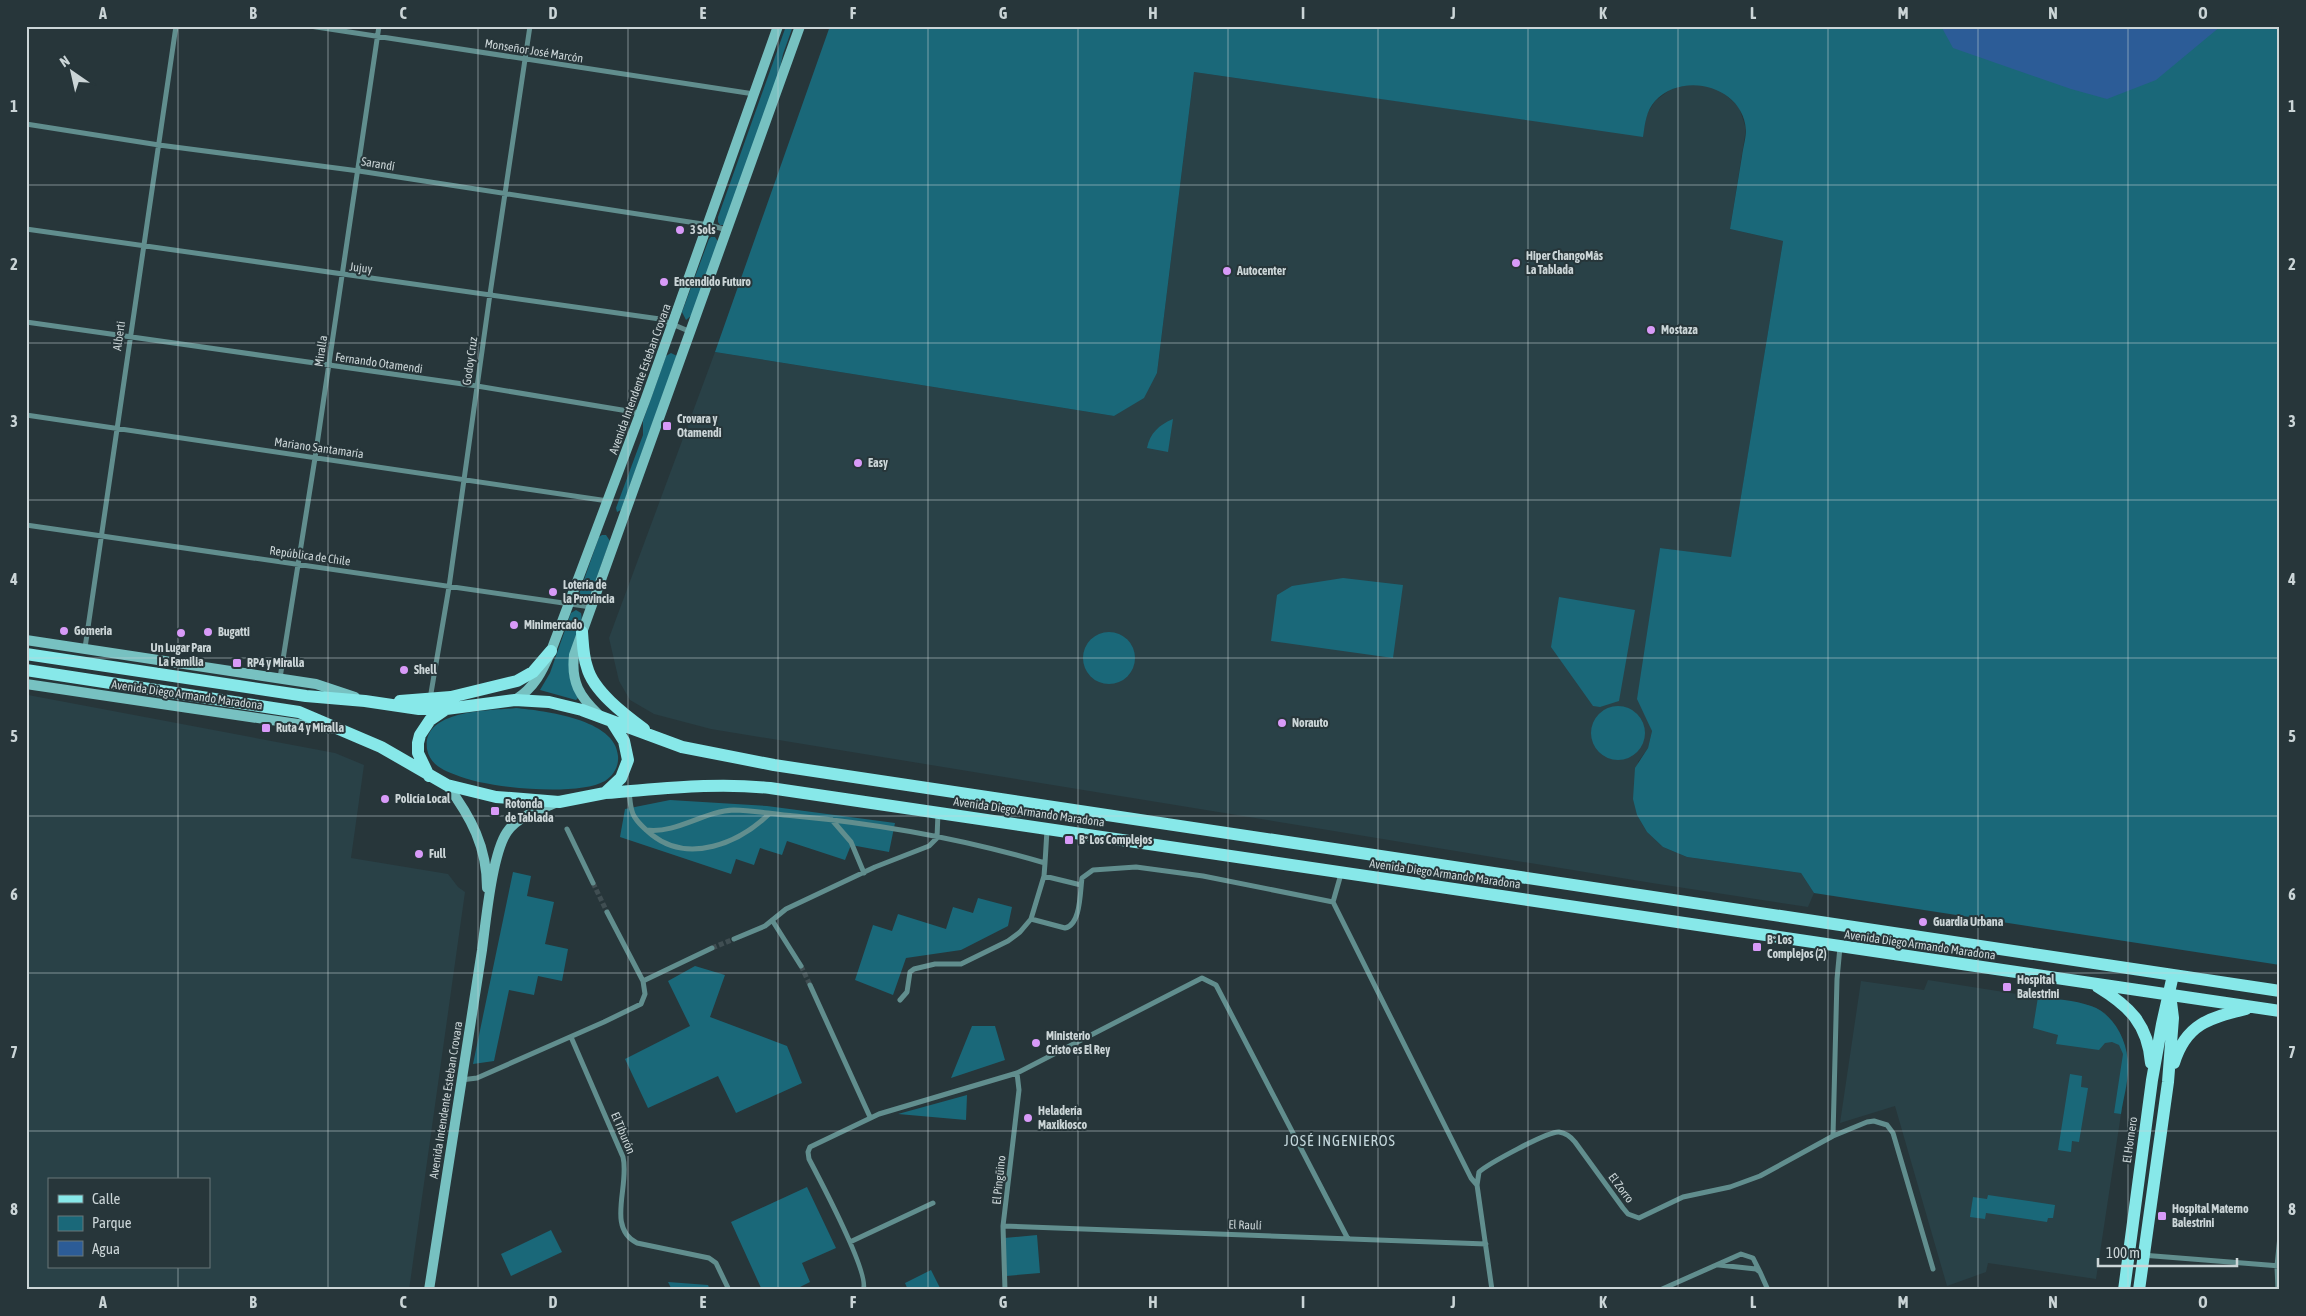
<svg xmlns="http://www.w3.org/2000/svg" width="2306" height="1316" font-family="'Asap Condensed',sans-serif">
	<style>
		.built { fill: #294147; fill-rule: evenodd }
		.green { fill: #1a6879 }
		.water { fill: #2c5c97 }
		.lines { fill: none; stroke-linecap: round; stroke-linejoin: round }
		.street-tunnel { stroke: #404e52; stroke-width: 5; stroke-dasharray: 5 2.5; stroke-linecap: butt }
		.street { stroke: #618e8e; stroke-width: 5 }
		.secondary { stroke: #77c1c1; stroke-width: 10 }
		.primary { stroke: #87e8e9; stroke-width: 12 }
		.grid { fill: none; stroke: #cbd5d7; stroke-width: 1; stroke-opacity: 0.55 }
		.poi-dot { fill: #d89af8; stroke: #27363a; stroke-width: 2 }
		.labels { text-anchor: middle; stroke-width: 4; stroke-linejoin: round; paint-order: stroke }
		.street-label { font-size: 12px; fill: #cbd5d7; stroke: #27363a }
		.poi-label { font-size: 12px; font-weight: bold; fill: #cbd5d7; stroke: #27363a; text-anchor: start }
		.quarter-label { font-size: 15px; letter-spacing: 1px; fill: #c4d7dc; stroke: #27363a }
		.neatline { fill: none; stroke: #cbd5d7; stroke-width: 2 }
		.grid-label { font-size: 16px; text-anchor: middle; font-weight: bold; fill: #cbd5d7 }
	</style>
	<rect width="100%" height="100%" fill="#27363a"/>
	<path class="built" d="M 1194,72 L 1642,136 L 1647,114 L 1655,101 L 1671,89 L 1691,84 L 1718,88 L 1739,107 L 1746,129 L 1730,229 L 1783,241 L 1731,558 L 1660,548 L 1647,716 L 1652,731 L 1648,748 L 1638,762 L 1637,815 L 1647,832 L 1663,847 L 1687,857 L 1801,873 L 1814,893 L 1808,907 L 1652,883 L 711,729 L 654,714 L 630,700 L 619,681 L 609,638 L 715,352 L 1114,416 L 1143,398 L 1157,373 Z
		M 28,695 L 335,753 L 364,765 L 351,858 L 448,874 L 458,887 L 465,892 L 409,1290 L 26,1290 L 26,708 ZM 49,1180 L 209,1180 L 209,1267 L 49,1267 Z
		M 1928,980 L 2092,1006 L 2105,1013 L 2121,1035 L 2125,1047 L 2128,1068 L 2096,1279 L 1988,1263 L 1986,1272 L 1947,1286 L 1895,1106 L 1840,1123 L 1861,981 L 1924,990 Z"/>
	<path class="green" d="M 786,26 L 793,26 L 783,54 L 778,78 L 725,225 L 720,225 L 718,222 L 718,217 Z
		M 830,26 L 2280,26 L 2280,965 L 1814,893 L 1801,873 L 1687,857 L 1663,847 L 1647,832 L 1637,815 L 1633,799 L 1635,768 L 1648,748 L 1652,731 L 1637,699 L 1660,548 L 1731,557 L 1783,241 L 1730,229 C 1734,205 1738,180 1742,156 C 1743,148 1746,138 1746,130 C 1743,86 1683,71 1655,101 C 1646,111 1645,124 1643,137 L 1194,72 L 1157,373 L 1144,398 L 1114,416 L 715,352 Z
		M 711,237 L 715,237 L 719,243 L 692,315 L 686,320 L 682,312 L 709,239 Z
		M 671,353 L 677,356 L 621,510 L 617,512 L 616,508 L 643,435 L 643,421 L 666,356 Z
		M 1173,419 L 1168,452 L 1147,448 C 1150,433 1159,425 1173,419 Z
		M 602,535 L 606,535 L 610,541 L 589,598 L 583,601 L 579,594 L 599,537 Z
		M 1343,578 L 1403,585 L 1393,658 L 1271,641 L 1277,595 L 1292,586 Z
		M 1559,597 L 1635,610 L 1619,701 L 1600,707 L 1593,706 L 1551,647 Z
		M 576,610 L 581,613 C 583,621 579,628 576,636 C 567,658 566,677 578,698 L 576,700 L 540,690 L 550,673 L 571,613 Z
		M1083 658a26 26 0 1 1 52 0a26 26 0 1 1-52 0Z
		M1591 733a27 27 0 1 1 54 0a27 27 0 1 1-54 0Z
		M 516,708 C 544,711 616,719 618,756 C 619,766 614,775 605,781 C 577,797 485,788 456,775 C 443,770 430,765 427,749 C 422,709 490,711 516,708 Z
		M 670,800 L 767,806 L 895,823 L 889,852 L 851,845 L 845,860 L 787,841 L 782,855 L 760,848 L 754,865 L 736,859 L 731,874 L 620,837 L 625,809 Z
		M 513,872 L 531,876 L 527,896 L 554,902 L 545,944 L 568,949 L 562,981 L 538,976 L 534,995 L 509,990 L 494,1061 L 473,1064 Z
		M 978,898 L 1012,907 L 1008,926 L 961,950 L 906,958 L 893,995 L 855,980 L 873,925 L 892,931 L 898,914 L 946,929 L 953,907 L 973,913 Z
		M 695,966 L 725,975 L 710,1017 L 787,1046 L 802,1083 L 736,1113 L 718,1076 L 648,1108 L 625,1059 L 690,1026 L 668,981 Z
		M 2038,997 C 2055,999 2074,1000 2091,1006 C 2115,1014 2129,1044 2128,1068 C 2128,1084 2123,1099 2121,1114 L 2114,1113 L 2123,1054 L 2119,1045 L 2112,1042 L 2105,1043 L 2099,1050 L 2056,1044 L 2058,1035 L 2033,1028 Z
		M 972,1026 L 995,1026 L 1005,1060 L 951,1078 Z
		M 2070,1074 L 2082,1076 L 2081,1087 L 2088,1088 L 2079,1142 L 2072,1141 L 2071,1152 L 2058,1150 Z
		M 967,1095 L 966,1120 L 898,1114 Z
		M 807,1187 L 836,1248 L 802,1263 L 810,1282 L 794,1290 L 762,1290 L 731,1222 Z
		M 1988,1195 L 2055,1205 L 2053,1218 L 2048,1218 L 2047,1222 L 1986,1213 L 1985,1219 L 1970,1217 L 1973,1197 L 1987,1199 Z
		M 551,1230 L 562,1252 L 511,1276 L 501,1254 Z
		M 1037,1235 L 1040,1273 L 1006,1276 L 1004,1238 Z
		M 931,1270 L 941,1290 L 908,1290 L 905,1283 Z
		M 668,1282 L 708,1285 L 710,1290 L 672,1290 Z"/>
	<path class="water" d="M 1941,26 L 2221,26 L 2156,80 L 2107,99 L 2071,89 L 1953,48 Z"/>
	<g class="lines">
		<path class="street-tunnel" d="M 593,883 L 607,912
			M 712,948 L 734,939
			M 801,966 L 810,985"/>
		<path class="street" d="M 310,26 L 754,94
			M 26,124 L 159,145 L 359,171 L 709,225 L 727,230
			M 26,229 L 660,319 L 691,332
			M 26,322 L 477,386 L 640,413
			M 26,415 L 608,501
			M 26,525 L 591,607
			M 85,648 L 176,26
			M 280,678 L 315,458 L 379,26
			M 430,699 L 449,587 L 490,294 L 530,26
			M 629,792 C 630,798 630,805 632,811 C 634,820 645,829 652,835 C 689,864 739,843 769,814
			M 832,820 L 851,842 L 864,873
			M 567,829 L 593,883
			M 646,830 C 677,834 704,811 734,810 C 754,810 775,815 795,816 C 880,824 963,839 1045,863 L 1044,876 L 1031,919 L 1065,928 C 1081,925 1080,891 1082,878 L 1093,870 L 1136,867 L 1203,876 L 1333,902 L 1471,1178 L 1477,1185
			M 1045,863 L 1047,830
			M 1044,876 L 1081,885
			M 1333,902 L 1341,874
			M 772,920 L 801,966
			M 734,939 L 765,926 L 786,909 L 875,867 L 929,846 L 937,838 L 938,813
			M 643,981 L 712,948
			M 810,985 L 870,1117
			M 900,1000 L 907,992 L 910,972 L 914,969 L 935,964 L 961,964 L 1008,941 L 1020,932 L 1031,919
			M 571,1037 L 623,1157 C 630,1185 606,1228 637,1243 L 709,1258 L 716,1263 L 729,1290
			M 461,1080 L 477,1078 L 604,1022 L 641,1004 L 645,994 L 643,981 L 607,912
			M 1833,1136 L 1837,979 L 1840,947
			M 1003,1226 L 1486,1244
			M 850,1242 L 933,1203
			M 2129,1254 L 2280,1266
			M 1719,1265 L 1756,1269 L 1760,1272 L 1768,1290
			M 863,1290 C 871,1276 819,1178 809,1159 L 808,1152 L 810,1147 L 879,1114 L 1017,1073 L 1202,978 L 1216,985 L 1348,1239
			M 1005,1290 L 1003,1226 L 1019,1090 L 1017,1073
			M 1492,1290 L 1477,1185 L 1479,1172 C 1488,1164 1548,1131 1559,1132 C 1566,1133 1571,1137 1575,1142 L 1623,1208 L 1628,1214 L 1639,1218 L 1683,1197 L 1730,1187 L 1760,1176 L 1833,1136 L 1867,1122 L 1874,1121 L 1887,1125 L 1893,1133 L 1933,1269
			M 1660,1290 L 1741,1254 L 1753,1258 L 1760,1272
			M 2278,1290 L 2277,1266 L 2280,1236"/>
		<path class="secondary" d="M 26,640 L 316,684 L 355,697
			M 26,684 L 332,729
			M 515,700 C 535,687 542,672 551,651 L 646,398 L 778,26
			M 599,715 C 579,696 571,682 574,655 L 800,26
			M 447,785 C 471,817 487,847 487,888
			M 429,1290 C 446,1176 464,1063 482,950 C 486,921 492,854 507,832 C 518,816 541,809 558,802"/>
		<path class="primary" d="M 582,632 C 583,644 583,656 587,667 C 593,691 625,715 644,729
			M 26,654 L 306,696 L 365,701 L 419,709 L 446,709
			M 26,670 L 299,712 L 381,747 L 447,785 L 496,797 L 523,799 L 559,802 L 605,793 L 621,778 L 628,760 L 624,741 L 612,722
			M 400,701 L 451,697 L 517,681 L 533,672 L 551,651
			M 429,776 L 418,753 L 418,743 L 420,735 L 430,720 L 446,709 L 515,700 L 549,702 L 582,710 L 682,747 L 774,765 L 2280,991
			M 605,793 C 661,789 714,782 770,788 L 2280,1011
			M 2098,987 C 2129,1006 2148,1024 2151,1063
			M 2174,1063 C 2186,1024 2209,1018 2246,1009
			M 2124,1290 L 2152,1080 L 2162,1024 L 2173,975
			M 2139,1290 L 2168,1082 L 2173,1018 L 2171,1002"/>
	</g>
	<path class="grid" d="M 178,26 L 178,1180M 328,26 L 328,1290M 478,26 L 478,1290M 628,26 L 628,1290M 778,26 L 778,1290M 928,26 L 928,1290M 1078,26 L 1078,1290M 1228,26 L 1228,1290M 1378,26 L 1378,1290M 1528,26 L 1528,1290M 1678,26 L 1678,1290M 1828,26 L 1828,1290M 1978,26 L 1978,1290M 2128,26 L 2128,1290M 26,185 L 2280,185M 26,343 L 2280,343M 26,500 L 2280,500M 26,658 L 2280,658M 26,816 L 2280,816M 26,973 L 2280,973M 26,1131 L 2280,1131M 178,1267 L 178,1290"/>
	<g class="poi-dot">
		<circle cx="680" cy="230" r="5"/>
		<circle cx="1516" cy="263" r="5"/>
		<circle cx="1227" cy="271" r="5"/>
		<circle cx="664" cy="282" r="5"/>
		<circle cx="1651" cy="330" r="5"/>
		<rect x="662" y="421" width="10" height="10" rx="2.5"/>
		<circle cx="858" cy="463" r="5"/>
		<circle cx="553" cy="592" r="5"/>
		<circle cx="514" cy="625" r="5"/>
		<circle cx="64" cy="631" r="5"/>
		<circle cx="208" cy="632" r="5"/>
		<circle cx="181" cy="633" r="5"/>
		<rect x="232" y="658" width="10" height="10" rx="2.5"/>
		<circle cx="404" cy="670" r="5"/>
		<circle cx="1282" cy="723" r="5"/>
		<rect x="261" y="723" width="10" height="10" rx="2.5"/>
		<circle cx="385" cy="799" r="5"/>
		<rect x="490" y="806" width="10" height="10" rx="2.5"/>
		<rect x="1064" y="835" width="10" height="10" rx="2.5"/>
		<circle cx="419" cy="854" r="5"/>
		<circle cx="1923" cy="922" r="5"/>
		<rect x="1752" y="942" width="10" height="10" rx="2.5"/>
		<rect x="2002" y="982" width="10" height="10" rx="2.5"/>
		<circle cx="1036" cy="1043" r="5"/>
		<circle cx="1028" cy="1118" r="5"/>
		<rect x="2157" y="1211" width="10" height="10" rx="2.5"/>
	</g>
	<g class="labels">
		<g class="street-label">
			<text transform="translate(534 51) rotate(9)" y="4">Monseñor José Marcón</text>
			<text transform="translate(378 164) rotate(9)" y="4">Sarandí</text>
			<text transform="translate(361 268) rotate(7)" y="4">Jujuy</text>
			<text transform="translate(119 336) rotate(-82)" y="4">Alberti</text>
			<text transform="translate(321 351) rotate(-81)" y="4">Miralla</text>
			<text transform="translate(470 361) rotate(-82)" y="4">Godoy Cruz</text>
			<text transform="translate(379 363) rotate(8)" y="4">Fernando Otamendi</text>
			<text transform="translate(640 379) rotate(-70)" y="4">Avenida Intendente Esteban Crovara</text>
			<text transform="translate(319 448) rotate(8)" y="4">Mariano Santamaría</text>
			<text transform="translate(310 556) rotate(8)" y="4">República de Chile</text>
			<text transform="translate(187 695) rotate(8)" y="4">Avenida Diego Armando Maradona</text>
			<text transform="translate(1029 812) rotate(8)" y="4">Avenida Diego Armando Maradona</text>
			<text transform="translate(1445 874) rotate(8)" y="4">Avenida Diego Armando Maradona</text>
			<text transform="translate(1920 945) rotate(8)" y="4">Avenida Diego Armando Maradona</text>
			<text transform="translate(446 1100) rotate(-81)" y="4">Avenida Intendente Esteban Crovara</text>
			<text transform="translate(623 1133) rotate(67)" y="4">El Tiburón</text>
			<text transform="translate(2130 1140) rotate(-82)" y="4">El Hornero</text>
			<text transform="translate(999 1180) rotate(-84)" y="4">El Pingüino</text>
			<text transform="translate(1621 1188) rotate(53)" y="4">El Zorro</text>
			<text transform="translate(1245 1225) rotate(2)" y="4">El Raulí</text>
		</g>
		<g class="poi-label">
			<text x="690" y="234">3 Sols</text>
			<text x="1526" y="260">Hiper ChangoMâs<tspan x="1526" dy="14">La Tablada</tspan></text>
			<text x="1237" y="275">Autocenter</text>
			<text x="674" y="286">Encendido Futuro</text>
			<text x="1661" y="334">Mostaza</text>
			<text x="677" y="423">Crovara y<tspan x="677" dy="14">Otamendi</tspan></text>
			<text x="868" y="467">Easy</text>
			<text x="563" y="589">Lotería de<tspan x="563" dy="14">la Provincia</tspan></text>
			<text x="524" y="629">Minimercado</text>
			<text x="74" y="635">Gomeria</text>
			<text x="218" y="636">Bugatti</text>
			<text x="181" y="652" text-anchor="middle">Un Lugar Para<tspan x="181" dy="14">La Familia</tspan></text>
			<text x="247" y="667">RP4 y Miralla</text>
			<text x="414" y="674">Shell</text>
			<text x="1292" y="727">Norauto</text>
			<text x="276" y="732">Ruta 4 y Miralla</text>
			<text x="395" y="803">Policía Local</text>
			<text x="505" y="808">Rotonda<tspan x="505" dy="14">de Tablada</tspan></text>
			<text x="1079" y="844">Bº Los Complejos</text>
			<text x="429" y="858">Full</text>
			<text x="1933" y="926">Guardia Urbana</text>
			<text x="1767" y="944">Bº Los<tspan x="1767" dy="14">Complejos (2)</tspan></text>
			<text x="2017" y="984">Hospital<tspan x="2017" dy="14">Balestrini</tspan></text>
			<text x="1046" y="1040">Ministerio<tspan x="1046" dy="14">Cristo es El Rey</tspan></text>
			<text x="1038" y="1115">Heladería<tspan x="1038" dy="14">Maxikiosco</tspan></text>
			<text x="2172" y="1213">Hospital Materno<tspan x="2172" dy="14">Balestrini</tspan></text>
		</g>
		<g class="quarter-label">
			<text x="1340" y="1146">JOSÉ INGENIEROS</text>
		</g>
	</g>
	<rect width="2306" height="1316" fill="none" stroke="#27363a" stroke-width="55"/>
	<rect x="48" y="1178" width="162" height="90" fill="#27363a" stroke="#697679"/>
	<rect x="58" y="1195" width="25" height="8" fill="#87e8e9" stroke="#697679"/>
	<text x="92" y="1204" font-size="15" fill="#cbd5d7">Calle</text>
	<rect x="58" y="1216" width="25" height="15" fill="#1a6879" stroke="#697679"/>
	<text x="92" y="1228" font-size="15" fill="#cbd5d7">Parque</text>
	<rect x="58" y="1241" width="25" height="15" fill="#2c5c97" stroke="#697679"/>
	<text x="92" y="1254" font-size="15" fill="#cbd5d7">Agua</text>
	<g transform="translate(72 72) rotate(326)" stroke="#27363a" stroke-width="4" paint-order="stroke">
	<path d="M0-4L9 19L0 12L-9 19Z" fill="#cbd5d7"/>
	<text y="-8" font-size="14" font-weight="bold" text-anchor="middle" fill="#cbd5d7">N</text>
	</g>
	<path d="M2098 1258v8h139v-8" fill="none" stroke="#cbd5d7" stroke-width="2.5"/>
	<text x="2106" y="1258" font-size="15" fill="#cbd5d7" stroke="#27363a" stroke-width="4" paint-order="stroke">100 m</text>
	<rect x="28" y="28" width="2250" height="1260" class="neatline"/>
	<g class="grid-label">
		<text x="103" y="19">A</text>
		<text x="253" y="19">B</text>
		<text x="403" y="19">C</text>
		<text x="553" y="19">D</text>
		<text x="703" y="19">E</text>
		<text x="853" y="19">F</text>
		<text x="1003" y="19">G</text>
		<text x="1153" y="19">H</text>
		<text x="1303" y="19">I</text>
		<text x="1453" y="19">J</text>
		<text x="1603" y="19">K</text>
		<text x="1753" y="19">L</text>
		<text x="1903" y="19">M</text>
		<text x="2053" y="19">N</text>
		<text x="2203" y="19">O</text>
		<text x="14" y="112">1</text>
		<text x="2292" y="112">1</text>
		<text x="14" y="270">2</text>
		<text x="2292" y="270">2</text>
		<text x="14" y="427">3</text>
		<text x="2292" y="427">3</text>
		<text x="14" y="585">4</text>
		<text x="2292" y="585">4</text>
		<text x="14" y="742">5</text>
		<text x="2292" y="742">5</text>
		<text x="14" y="900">6</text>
		<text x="2292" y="900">6</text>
		<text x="14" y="1058">7</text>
		<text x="2292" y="1058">7</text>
		<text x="14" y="1215">8</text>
		<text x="2292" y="1215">8</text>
		<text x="103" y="1308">A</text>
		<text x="253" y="1308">B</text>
		<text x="403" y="1308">C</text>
		<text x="553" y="1308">D</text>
		<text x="703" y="1308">E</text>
		<text x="853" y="1308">F</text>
		<text x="1003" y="1308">G</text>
		<text x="1153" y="1308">H</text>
		<text x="1303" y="1308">I</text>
		<text x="1453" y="1308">J</text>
		<text x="1603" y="1308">K</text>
		<text x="1753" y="1308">L</text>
		<text x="1903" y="1308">M</text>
		<text x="2053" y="1308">N</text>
		<text x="2203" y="1308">O</text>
	</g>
</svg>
